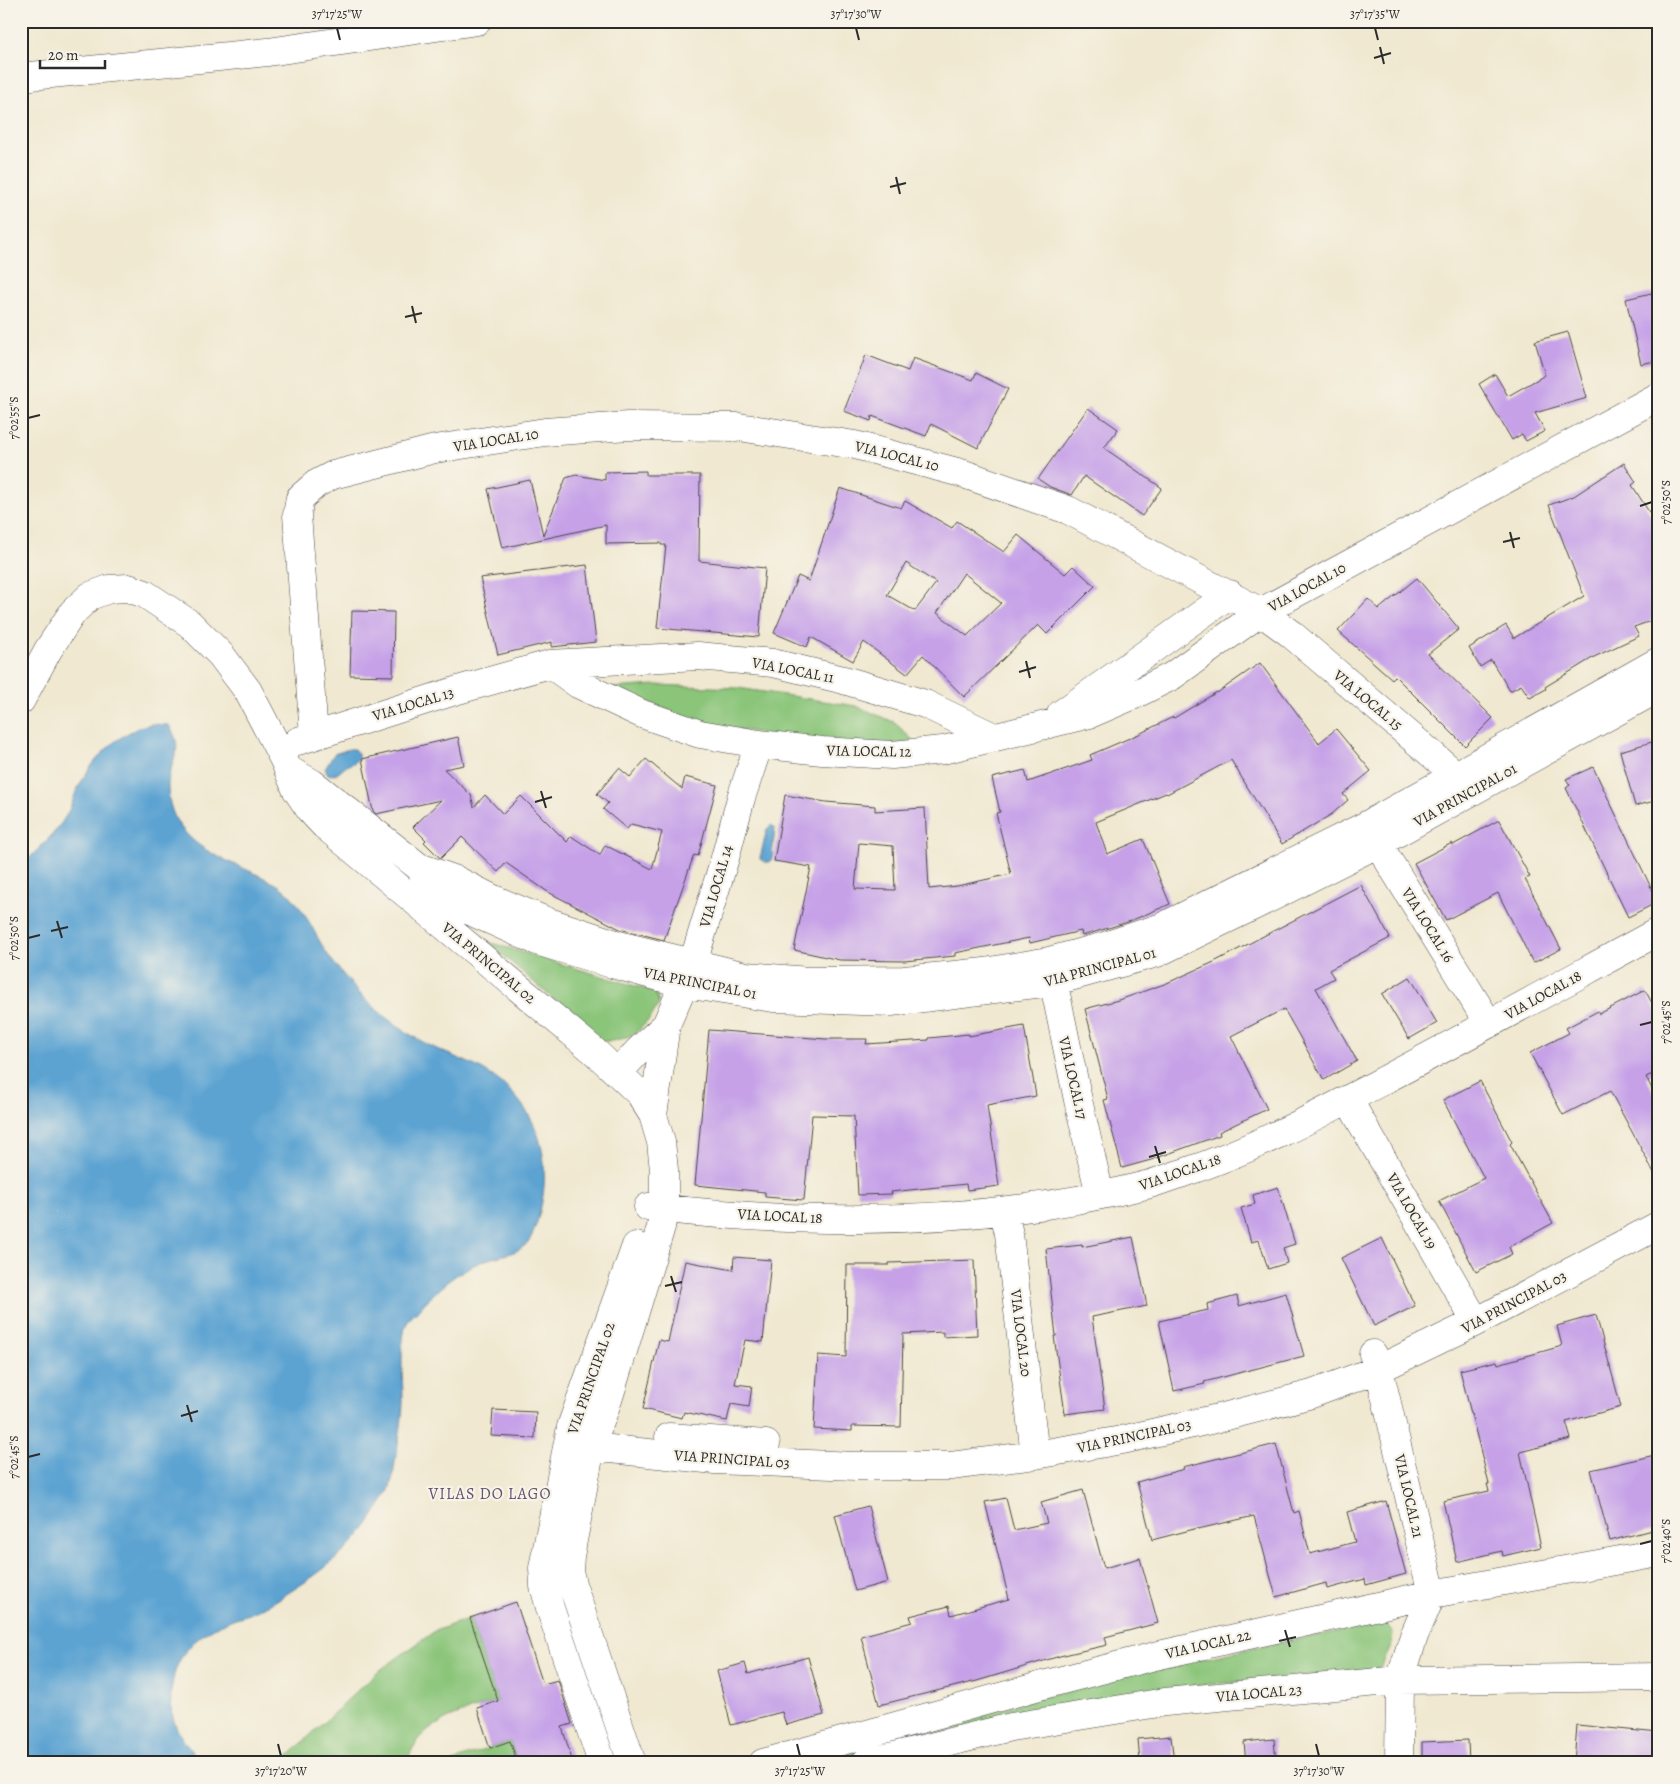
<svg xmlns="http://www.w3.org/2000/svg" width="1680" height="1784" font-family="Alegreya,serif">
	<style>
		.green { fill: #8ac579; stroke: #5a7852 }
		.water { fill: #5ca3d2; stroke: #44677e }
		.building { fill: #c6a1e8; fill-rule: evenodd }
		.lines { fill: none; stroke-linecap: round; stroke-linejoin: round }
		.minor-casing { stroke: #494744; stroke-width: 29 }
		.minor { stroke: #fff; stroke-width: 28 }
		.ticks { fill: none; stroke: #2b2b2b; stroke-width: 2 }
		.labels { text-anchor: middle; stroke-width: 4.5; stroke-linejoin: round; paint-order: stroke }
		.street-label { font-size: 15px; fill: #2b2b2b; stroke: #f7f3e8 }
		.neighbourhood-label { font-size: 16px; letter-spacing: 1px; fill: #61546d; stroke: #f7f3e8 }
		.neatline { fill: none; stroke: #2b2b2b; stroke-width: 2 }
		.ticks-label { font-size: 12px; text-anchor: middle; fill: #2b2b2b }
	</style>
	<rect width="100%" height="100%" fill="#f7f3e8"/>
	<filter id="ink" filterUnits="userSpaceOnUse"><feTurbulence type="fractalNoise" baseFrequency=".02" numOctaves="2"/><feDisplacementMap in="SourceGraphic" scale="10" xChannelSelector="R" yChannelSelector="G"/><feConvolveMatrix kernelMatrix="1 2 1 2 8 2 1 2 1" color-interpolation-filters="sRGB"/></filter>
	<filter id="wash" filterUnits="userSpaceOnUse"><feTurbulence type="fractalNoise" baseFrequency=".0096" numOctaves="4" result="noise"/><feDisplacementMap in="SourceGraphic" scale="20" xChannelSelector="R" yChannelSelector="G"/><feGaussianBlur stdDeviation="1.12" result="paint"/><feColorMatrix in="noise" values="0 0 0 0 0 0 0 0 0 0 0 0 0 0 0 0 0 1.4 0 .05"/><feComposite in="paint" operator="in"/></filter>
	<g filter="url(#wash)">
		<rect width="100%" height="100%" fill="#f0e8d0"/>
		<path class="green" d="M 656,685 L 738,688 L 856,706 L 894,722 L 916,743 L 829,745 L 697,722 L 613,688 Z
			M 488,942 L 655,992 L 659,1003 C 648,1027 628,1043 601,1041 Z
			M 470,1618 L 498,1701 C 463,1713 417,1722 407,1763 L 281,1763 L 376,1673 L 435,1631 Z
			M 1385,1623 L 1393,1632 L 1392,1644 L 1381,1668 L 1356,1672 L 1193,1686 L 1115,1695 L 993,1721 L 832,1760 L 830,1754 L 1141,1671 L 1369,1625 Z
			M 510,1741 L 518,1763 L 452,1763 L 461,1758 Z"/>
		<path class="water" d="M 151,724 L 169,725 C 182,747 176,750 170,772 C 165,789 170,812 180,826 C 201,856 240,864 270,881 C 274,883 279,885 282,888 C 305,906 314,935 330,958 C 340,971 351,984 362,996 C 384,1018 409,1036 437,1049 C 456,1058 476,1064 494,1077 C 543,1113 554,1167 537,1222 C 534,1231 531,1241 523,1247 C 512,1255 496,1256 483,1261 C 457,1271 435,1290 417,1312 C 413,1315 410,1318 407,1323 C 399,1339 403,1381 403,1400 C 403,1420 399,1437 396,1456 C 394,1465 394,1475 391,1484 C 389,1492 383,1502 378,1509 C 357,1546 321,1573 285,1595 C 276,1601 265,1607 254,1612 C 246,1616 236,1617 228,1621 C 194,1636 173,1656 171,1695 C 169,1723 183,1743 202,1763 L 21,1763 L 21,866 C 37,850 56,834 67,814 C 71,807 73,799 76,792 C 92,759 116,733 151,724 Z
			M 349,749 L 354,749 L 358,754 L 358,759 C 355,763 351,764 347,766 C 339,771 338,777 328,774 L 325,769 L 334,754 Z
			M 771,825 L 775,828 L 772,858 L 770,862 L 765,862 L 760,858 L 767,829 Z"/>
		<g id="blocks">
			<path class="building" d="M 1656,292 L 1659,306 L 1659,360 L 1641,364 L 1626,299 Z
				M 1568,332 L 1587,398 L 1535,413 L 1545,431 L 1526,441 L 1522,434 L 1512,440 L 1479,384 L 1495,374 L 1508,396 L 1545,375 L 1535,341 Z
				M 866,355 L 908,371 L 913,358 L 973,380 L 976,373 L 1008,389 L 978,448 L 931,424 L 926,436 L 872,416 L 871,421 L 844,411 Z
				M 1088,408 L 1118,429 L 1104,448 L 1162,488 L 1142,516 L 1084,476 L 1072,495 L 1050,487 L 1038,479 Z
				M 1624,463 L 1636,482 L 1632,485 L 1659,528 L 1659,618 L 1634,627 L 1639,636 L 1594,657 L 1545,687 L 1546,689 L 1530,698 L 1521,685 L 1510,691 L 1491,660 L 1480,667 L 1469,648 L 1506,625 L 1514,638 L 1584,596 L 1549,505 L 1574,496 Z
				M 646,471 L 646,475 L 700,475 L 699,561 L 765,568 L 759,637 L 657,628 L 666,545 L 661,545 L 661,543 L 606,544 L 606,525 L 502,548 L 488,489 L 530,480 L 543,535 L 566,478 L 576,475 L 605,480 L 605,472 Z
				M 840,488 L 901,508 L 905,501 L 952,528 L 957,521 L 1004,552 L 1018,535 L 1065,574 L 1073,566 L 1095,586 L 1047,634 L 1038,625 L 964,697 L 923,655 L 907,674 L 864,642 L 853,661 L 811,637 L 807,647 L 774,633 L 798,576 L 809,581 ZM 906,563 L 936,583 L 915,611 L 887,595 ZM 964,573 L 1001,603 L 967,636 L 937,613 Z
				M 587,565 L 596,642 L 552,647 L 552,642 L 498,655 L 480,578 Z
				M 1417,578 L 1459,629 L 1428,654 L 1493,718 L 1465,746 L 1395,676 L 1392,679 L 1338,631 L 1368,599 L 1379,609 Z
				M 352,611 L 394,612 L 393,676 L 350,675 Z
				M 1260,663 L 1319,743 L 1336,729 L 1371,771 L 1343,794 L 1348,800 L 1332,814 L 1282,844 L 1231,760 L 1167,794 L 1166,793 L 1096,822 L 1107,854 L 1143,839 L 1170,904 L 1128,922 L 1082,936 L 1081,931 L 1030,943 L 1029,938 L 955,953 L 955,956 L 904,961 L 840,960 L 794,950 L 811,867 L 774,861 L 785,795 L 826,802 L 875,806 L 875,811 L 925,808 L 929,889 L 957,886 L 1011,874 L 996,813 L 1000,812 L 992,778 L 1025,770 L 1028,782 L 1092,760 L 1090,755 L 1139,734 L 1173,717 L 1174,718 L 1217,692 L 1217,693 ZM 859,843 L 893,846 L 895,890 L 855,889 Z
				M 458,737 L 464,765 L 444,769 L 471,795 L 474,807 L 485,795 L 503,814 L 521,796 L 567,842 L 571,836 L 600,855 L 605,845 L 652,869 L 662,832 L 631,824 L 627,829 L 603,809 L 608,803 L 597,794 L 619,768 L 630,777 L 646,759 L 682,789 L 685,777 L 717,785 L 698,856 L 694,855 L 664,940 L 620,929 L 548,892 L 506,863 L 498,872 L 462,837 L 441,858 L 439,857 L 424,842 L 426,840 L 413,827 L 441,800 L 376,814 L 373,811 L 362,759 Z
				M 1652,742 L 1659,765 L 1659,800 L 1635,806 L 1620,751 Z
				M 1593,767 L 1658,902 L 1628,917 L 1566,788 L 1570,785 L 1566,779 Z
				M 1499,820 L 1530,877 L 1525,879 L 1561,949 L 1533,963 L 1498,893 L 1446,920 L 1414,863 L 1452,843 L 1453,845 Z
				M 1361,885 L 1390,938 L 1329,970 L 1334,978 L 1316,988 L 1357,1061 L 1324,1080 L 1284,1009 L 1231,1036 L 1267,1109 L 1219,1132 L 1220,1135 L 1151,1160 L 1122,1168 L 1104,1100 L 1108,1099 L 1085,1009 L 1122,999 L 1167,983 L 1214,962 Z
				M 1410,977 L 1437,1023 L 1409,1039 L 1382,994 Z
				M 1645,990 L 1659,1016 L 1659,1071 L 1646,1077 L 1659,1103 L 1659,1182 L 1610,1091 L 1563,1115 L 1530,1053 L 1569,1033 L 1566,1028 L 1598,1011 L 1599,1014 Z
				M 1024,1026 L 1036,1096 L 987,1105 L 999,1186 L 967,1190 L 966,1184 L 891,1192 L 892,1194 L 858,1195 L 854,1116 L 812,1115 L 804,1200 L 765,1197 L 765,1192 L 695,1185 L 709,1030 L 826,1039 L 867,1039 L 866,1044 L 929,1040 L 929,1038 L 969,1034 L 969,1036 Z
				M 1480,1081 L 1512,1142 L 1510,1144 L 1553,1223 L 1509,1247 L 1512,1254 L 1476,1272 L 1439,1201 L 1484,1178 L 1443,1100 Z
				M 1278,1187 L 1295,1244 L 1283,1248 L 1287,1263 L 1268,1269 L 1259,1240 L 1251,1242 L 1241,1208 L 1255,1204 L 1253,1195 Z
				M 1133,1237 L 1147,1306 L 1092,1317 L 1105,1409 L 1065,1414 L 1054,1336 L 1056,1336 L 1046,1249 L 1082,1245 L 1082,1247 Z
				M 1382,1238 L 1415,1306 L 1374,1326 L 1341,1258 Z
				M 734,1257 L 771,1260 L 763,1342 L 745,1340 L 735,1384 L 752,1386 L 749,1407 L 731,1404 L 727,1421 L 684,1412 L 682,1418 L 643,1409 L 659,1340 L 668,1342 L 685,1261 L 733,1270 Z
				M 974,1260 L 977,1335 L 943,1337 L 943,1332 L 903,1334 L 901,1427 L 852,1426 L 852,1431 L 814,1429 L 818,1355 L 846,1357 L 847,1265 L 889,1265 L 889,1263 Z
				M 1286,1293 L 1304,1356 L 1204,1382 L 1205,1384 L 1174,1391 L 1159,1321 L 1208,1310 L 1207,1304 L 1237,1296 L 1239,1306 Z
				M 1596,1315 L 1621,1407 L 1566,1422 L 1571,1439 L 1520,1452 L 1541,1547 L 1503,1556 L 1502,1551 L 1457,1562 L 1443,1501 L 1489,1491 L 1487,1484 L 1489,1484 L 1460,1370 L 1497,1361 L 1498,1364 L 1562,1346 L 1557,1326 Z
				M 493,1410 L 536,1412 L 535,1438 L 491,1436 Z
				M 1276,1444 L 1294,1513 L 1299,1511 L 1310,1554 L 1355,1542 L 1347,1512 L 1386,1501 L 1406,1574 L 1366,1585 L 1365,1579 L 1327,1589 L 1326,1583 L 1276,1597 L 1254,1516 L 1198,1529 L 1198,1528 L 1152,1540 L 1137,1482 L 1184,1469 L 1183,1467 Z
				M 1659,1454 L 1659,1528 L 1610,1541 L 1591,1470 Z
				M 1083,1490 L 1104,1568 L 1140,1558 L 1158,1623 L 1105,1637 L 1107,1645 L 1060,1656 L 977,1681 L 879,1705 L 861,1636 L 912,1622 L 910,1616 L 949,1606 L 951,1615 L 1009,1599 L 985,1502 L 1006,1498 L 1014,1530 L 1047,1523 L 1041,1502 Z
				M 868,1506 L 888,1582 L 855,1591 L 835,1515 Z
				M 516,1602 L 543,1684 L 558,1680 L 572,1724 L 562,1727 L 573,1763 L 518,1763 L 510,1741 L 490,1748 L 477,1708 L 498,1701 L 470,1618 Z
				M 808,1657 L 824,1715 L 786,1725 L 782,1712 L 731,1725 L 717,1671 L 745,1663 L 748,1674 Z
				M 1577,1725 L 1659,1733 L 1659,1763 L 1574,1763 Z
				M 1171,1736 L 1174,1763 L 1140,1763 L 1138,1739 Z
				M 1274,1739 L 1276,1763 L 1246,1763 L 1244,1742 Z
				M 1468,1740 L 1469,1763 L 1422,1763 L 1422,1742 Z"/>
		</g>
	</g>
	<g filter="url(#ink)">
		<use href="#blocks" fill-opacity="0" stroke="#494744" stroke-width="1"/>
		<g class="lines">
			<g class="minor-casing">
				<path id="minor" d="M 21,77 L 268,52 L 477,21
					M 550,664 L 578,684 L 642,714 L 700,734 L 759,744 L 822,751 L 892,755 L 943,750 L 1090,714 L 1132,696 L 1172,676 L 1261,612 L 1291,634 L 1469,786
					M 21,700 L 48,650 L 73,612 L 90,596 L 109,589 L 128,588 L 145,594 L 190,624 L 221,655 L 248,691 L 284,760 L 296,789 L 310,810 L 324,825 L 594,1051 L 640,1094 L 653,1115 L 661,1142 L 664,1170 L 664,1209 L 661,1227 L 609,1397 L 591,1447 L 570,1556 L 569,1571 L 572,1584 L 632,1763
					M 1061,714 L 1230,594
					M 314,735 L 297,515 L 300,498 L 316,484 L 333,475 L 435,449 L 545,432 L 628,426 L 739,427 L 855,445 L 961,473 L 1068,510 L 1261,612 L 1659,396
					M 298,741 L 458,690 L 550,664 L 698,656 L 773,663 L 844,680 L 925,704 L 994,737
					M 289,770 L 312,783 L 419,867 L 441,898 L 537,941 L 612,964 L 685,984 L 773,998 L 891,1002 L 1052,982 L 1157,953 L 1256,905 L 1377,844 L 1659,688
					M 1369,829 L 1489,1024
					M 419,867 L 456,880 L 491,898 L 546,921 L 619,945 L 746,976 L 809,981 L 904,980 L 985,972 L 1049,961 L 1105,946 L 1162,927 L 1367,825 L 1659,661
					M 1050,965 L 1078,1100 L 1100,1195
					M 618,1073 L 639,1050 L 666,1025
					M 1348,1099 L 1468,1308 L 1474,1323
					M 653,1115 L 666,1025 L 693,963 L 725,858 L 741,798 L 759,744
					M 648,1207 C 812,1226 981,1226 1142,1186 C 1156,1183 1169,1177 1183,1173 C 1255,1149 1322,1113 1388,1078 C 1479,1030 1569,980 1659,931
					M 1004,1212 L 1009,1234 L 1035,1455
					M 1373,1354 L 1379,1369 L 1432,1594 L 1414,1636 L 1400,1680 L 1399,1763
					M 669,1437 L 766,1444
					M 569,1442 L 591,1447 L 715,1460 L 855,1466 L 951,1466 L 1035,1455 L 1122,1440 L 1223,1417 L 1312,1394 L 1379,1369 L 1474,1323 L 1659,1225
					M 602,1763 L 550,1608 L 544,1586 L 543,1568 L 571,1427 L 636,1246
					M 763,1763 L 1043,1685 L 1155,1656 L 1432,1594 L 1659,1553
					M 865,1763 L 1011,1727 L 1165,1702 L 1400,1680 L 1659,1677"/>
			</g>
			<use href="#minor" class="minor"/>
		</g>
	</g>
	<path class="ticks" d="M 337,28 L 340,40M 856,28 L 859,40M 1375,28 L 1378,40M 1380,47 L 1384,64M 1374,58 L 1391,53M 896,177 L 900,194M 890,187 L 906,183M 412,306 L 416,323M 405,317 L 422,313M 28,418 L 40,415M 1640,506 L 1652,502M 1510,532 L 1514,548M 1503,542 L 1520,538M 1026,661 L 1030,678M 1019,672 L 1036,667M 541,791 L 546,808M 535,802 L 552,797M 57,921 L 62,938M 51,931 L 68,927M 28,938 L 40,935M 1640,1025 L 1652,1022M 1155,1146 L 1160,1163M 1149,1157 L 1166,1152M 671,1276 L 676,1292M 665,1286 L 682,1282M 187,1405 L 192,1422M 181,1416 L 198,1411M 28,1457 L 40,1454M 1640,1544 L 1652,1541M 1285,1630 L 1290,1647M 1279,1641 L 1296,1637M 278,1744 L 281,1756M 797,1744 L 800,1756M 1316,1744 L 1319,1756"/>
	<g class="labels">
		<g class="street-label">
			<text transform="translate(496 440) rotate(-9)" y="5">VIA LOCAL 10</text>
			<text transform="translate(897 456) rotate(14)" y="5">VIA LOCAL 10</text>
			<text transform="translate(1307 587) rotate(-29)" y="5">VIA LOCAL 10</text>
			<text transform="translate(793 670) rotate(11)" y="5">VIA LOCAL 11</text>
			<text transform="translate(1368 700) rotate(40)" y="5">VIA LOCAL 15</text>
			<text transform="translate(413 704) rotate(-17)" y="5">VIA LOCAL 13</text>
			<text transform="translate(869 751) rotate(1)" y="5">VIA LOCAL 12</text>
			<text transform="translate(1465 795) rotate(-29)" y="5">VIA PRINCIPAL 01</text>
			<text transform="translate(716 886) rotate(-74)" y="5">VIA LOCAL 14</text>
			<text transform="translate(1428 925) rotate(58)" y="5">VIA LOCAL 16</text>
			<text transform="translate(489 963) rotate(40)" y="5">VIA PRINCIPAL 02</text>
			<text transform="translate(1100 967) rotate(-15)" y="5">VIA PRINCIPAL 01</text>
			<text transform="translate(700 983) rotate(11)" y="5">VIA PRINCIPAL 01</text>
			<text transform="translate(1543 995) rotate(-29)" y="5">VIA LOCAL 18</text>
			<text transform="translate(1073 1078) rotate(77)" y="5">VIA LOCAL 17</text>
			<text transform="translate(1180 1172) rotate(-19)" y="5">VIA LOCAL 18</text>
			<text transform="translate(1412 1211) rotate(60)" y="5">VIA LOCAL 19</text>
			<text transform="translate(780 1216) rotate(3)" y="5">VIA LOCAL 18</text>
			<text transform="translate(1514 1302) rotate(-28)" y="5">VIA PRINCIPAL 03</text>
			<text transform="translate(1021 1333) rotate(83)" y="5">VIA LOCAL 20</text>
			<text transform="translate(591 1378) rotate(-71)" y="5">VIA PRINCIPAL 02</text>
			<text transform="translate(1134 1436) rotate(-12)" y="5">VIA PRINCIPAL 03</text>
			<text transform="translate(732 1459) rotate(4)" y="5">VIA PRINCIPAL 03</text>
			<text transform="translate(1409 1496) rotate(77)" y="5">VIA LOCAL 21</text>
			<text transform="translate(1208 1644) rotate(-13)" y="5">VIA LOCAL 22</text>
			<text transform="translate(1259 1693) rotate(-5)" y="5">VIA LOCAL 23</text>
		</g>
		<g class="neighbourhood-label">
			<text x="490" y="1499">VILAS DO LAGO</text>
		</g>
	</g>
	<rect width="1680" height="1784" fill="none" stroke="#f7f3e8" stroke-width="55"/>
	<path d="M40 60v8h65v-8" fill="none" stroke="#2b2b2b" stroke-width="2.5"/>
	<text x="48" y="60" font-size="15" fill="#2b2b2b" stroke="#f7f3e8" stroke-width="4" paint-order="stroke">20 m</text>
	<rect x="28" y="28" width="1624" height="1728" class="neatline"/>
	<g class="ticks-label">
		<text x="337" y="18">37°17'25"W</text>
		<text x="856" y="18">37°17'30"W</text>
		<text x="1375" y="18">37°17'35"W</text>
		<text transform="translate(14 418) rotate(-90)" y="4">7°02'55"S</text>
		<text transform="translate(1666 502) rotate(-90)" y="4">7°02'50"S</text>
		<text transform="translate(14 938) rotate(-90)" y="4">7°02'50"S</text>
		<text transform="translate(1666 1022) rotate(-90)" y="4">7°02'45"S</text>
		<text transform="translate(14 1457) rotate(-90)" y="4">7°02'45"S</text>
		<text transform="translate(1666 1541) rotate(-90)" y="4">7°02'40"S</text>
		<text x="281" y="1775">37°17'20"W</text>
		<text x="800" y="1775">37°17'25"W</text>
		<text x="1319" y="1775">37°17'30"W</text>
	</g>
</svg>
